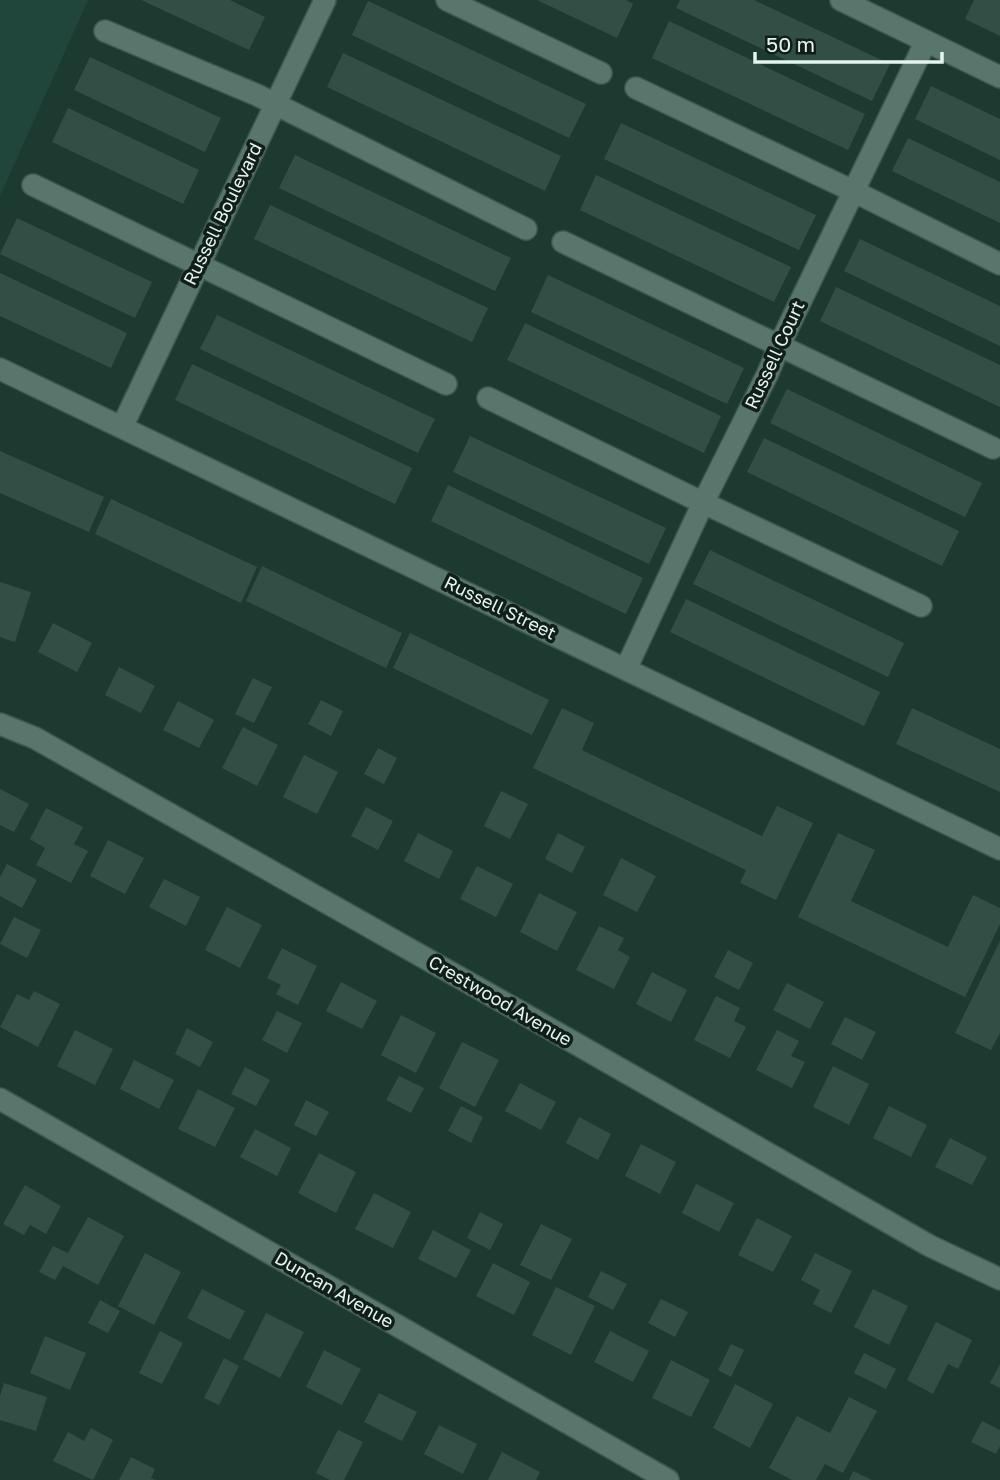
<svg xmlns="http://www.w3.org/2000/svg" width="1000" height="1480" font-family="'Golos Text',sans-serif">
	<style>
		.built { fill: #20463b }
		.building { fill: #324f45 }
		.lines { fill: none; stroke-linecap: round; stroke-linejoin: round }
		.minor-casing { stroke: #3e5750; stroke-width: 24 }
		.minor { stroke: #58766b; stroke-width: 21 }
		.labels { text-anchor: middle; stroke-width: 7; stroke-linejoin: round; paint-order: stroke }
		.street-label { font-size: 18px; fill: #e4f5ef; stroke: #111e1a }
	</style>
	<rect width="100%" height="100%" fill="#1d3a31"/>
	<path class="built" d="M 0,0 L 88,0 L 0,196 Z"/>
	<path class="building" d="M 141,0 L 230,0 L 265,17 L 249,50 Z
		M 537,0 L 626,0 L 633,4 L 617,38 Z
		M 680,0 L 754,0 L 890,64 L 872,101 L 676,8 Z
		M 974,0 L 1000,0 L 1000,36 L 965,19 Z
		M 368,1 L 586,104 L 569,138 L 352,35 Z
		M 669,21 L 865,114 L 848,150 L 652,58 Z
		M 343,53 L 561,156 L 545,191 L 327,87 Z
		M 90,57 L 221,118 L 205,152 L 74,90 Z
		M 931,86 L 1000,119 L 1000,160 L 915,119 Z
		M 68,108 L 199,170 L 183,204 L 52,142 Z
		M 621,123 L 816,215 L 799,250 L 604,159 Z
		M 908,138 L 1000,182 L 1000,223 L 892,171 Z
		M 295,155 L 511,258 L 495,291 L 279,188 Z
		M 596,175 L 791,267 L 774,302 L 580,210 Z
		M 270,205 L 488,308 L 472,342 L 254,239 Z
		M 17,218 L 152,282 L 135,318 L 0,254 Z
		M 860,239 L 1000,306 L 1000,346 L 844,271 Z
		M 0,273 L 127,333 L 111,368 L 0,316 Z
		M 548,275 L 744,368 L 727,404 L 531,312 Z
		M 836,287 L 1000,365 L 1000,407 L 820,321 Z
		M 217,315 L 435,419 L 418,453 L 200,349 Z
		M 525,323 L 721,416 L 704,453 L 507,360 Z
		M 192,364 L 412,468 L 395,504 L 175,400 Z
		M 787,389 L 982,483 L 965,517 L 770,423 Z
		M 470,436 L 666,528 L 649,564 L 453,472 Z
		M 764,438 L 959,531 L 942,566 L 747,472 Z
		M 0,451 L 104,497 L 89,532 L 0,493 Z
		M 448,485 L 643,578 L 626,614 L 431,521 Z
		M 111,499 L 257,567 L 241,603 L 95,534 Z
		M 710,550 L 904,643 L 888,677 L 693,584 Z
		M 262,566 L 402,633 L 386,668 L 246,601 Z
		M 0,582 L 31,592 L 15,642 L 0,637 Z
		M 686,599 L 880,692 L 864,726 L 670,632 Z
		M 53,623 L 92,643 L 77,672 L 38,652 Z
		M 410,633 L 549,700 L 532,735 L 393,668 Z
		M 119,667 L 155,686 L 141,713 L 105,695 Z
		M 253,678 L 272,687 L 254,723 L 235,714 Z
		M 321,700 L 343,711 L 331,736 L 308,724 Z
		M 178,701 L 214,720 L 199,748 L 163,730 Z
		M 562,708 L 594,723 L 582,750 L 762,836 L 777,806 L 813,823 L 776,900 L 740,883 L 746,870 L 533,768 Z
		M 912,708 L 1000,749 L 1000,792 L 896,744 Z
		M 243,727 L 278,745 L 257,786 L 222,768 Z
		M 378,748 L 397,758 L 384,784 L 364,774 Z
		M 304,755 L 338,772 L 317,814 L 283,797 Z
		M 0,789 L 29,804 L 14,832 L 0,825 Z
		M 501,791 L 528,804 L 510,839 L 484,826 Z
		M 366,807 L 393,821 L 378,850 L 351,836 Z
		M 46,808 L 83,827 L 74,844 L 88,851 L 71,883 L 36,865 L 45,848 L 30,839 Z
		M 418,833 L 453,851 L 439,879 L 404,861 Z
		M 558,833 L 585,847 L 572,873 L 545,859 Z
		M 838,833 L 875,850 L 851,901 L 948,947 L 973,895 L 1000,908 L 1000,924 L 965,997 L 798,917 Z
		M 108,840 L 144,858 L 125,894 L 90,876 Z
		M 621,858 L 656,876 L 637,912 L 603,895 Z
		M 7,864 L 37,880 L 22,908 L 0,896 L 0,877 Z
		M 477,866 L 513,884 L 496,917 L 460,899 Z
		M 164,879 L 200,897 L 186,926 L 149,907 Z
		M 539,893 L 577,912 L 557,951 L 520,932 Z
		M 227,907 L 262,925 L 240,968 L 205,950 Z
		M 14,917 L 41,930 L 27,958 L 0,944 Z
		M 599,926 L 624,938 L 618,950 L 630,957 L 614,989 L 576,970 Z
		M 1000,941 L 1000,1033 L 991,1050 L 955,1033 Z
		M 282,948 L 317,966 L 298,1005 L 276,994 L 281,985 L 267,978 Z
		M 728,950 L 753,963 L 739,990 L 714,977 Z
		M 652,972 L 687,990 L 671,1022 L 636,1004 Z
		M 341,982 L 377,1001 L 362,1029 L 326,1011 Z
		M 787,983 L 824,1002 L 810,1029 L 773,1010 Z
		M 34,991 L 60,1004 L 38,1047 L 0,1027 L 17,994 L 29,1000 Z
		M 716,996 L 740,1008 L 734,1021 L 746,1027 L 730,1058 L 694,1040 Z
		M 277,1011 L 302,1023 L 287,1053 L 262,1040 Z
		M 401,1015 L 436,1033 L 416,1073 L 381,1055 Z
		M 845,1017 L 876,1032 L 862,1060 L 831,1044 Z
		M 187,1028 L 213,1042 L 200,1067 L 175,1054 Z
		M 75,1030 L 113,1049 L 95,1085 L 57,1066 Z
		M 777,1030 L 799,1041 L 791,1056 L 805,1062 L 792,1088 L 756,1070 Z
		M 462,1042 L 499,1060 L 475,1107 L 439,1088 Z
		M 134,1060 L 174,1080 L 159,1109 L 120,1089 Z
		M 833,1066 L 869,1084 L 849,1125 L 813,1107 Z
		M 245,1067 L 270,1080 L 256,1106 L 231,1094 Z
		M 399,1076 L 424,1088 L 411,1113 L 386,1100 Z
		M 520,1083 L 556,1102 L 541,1130 L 505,1111 Z
		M 198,1089 L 235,1108 L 215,1147 L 178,1129 Z
		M 306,1100 L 329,1112 L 316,1136 L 294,1125 Z
		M 461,1106 L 483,1117 L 471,1143 L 448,1131 Z
		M 889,1106 L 927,1125 L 911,1157 L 873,1138 Z
		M 579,1117 L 611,1134 L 598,1160 L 566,1143 Z
		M 255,1129 L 291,1148 L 277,1176 L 240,1157 Z
		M 950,1138 L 987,1157 L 972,1185 L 935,1167 Z
		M 641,1144 L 676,1162 L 660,1194 L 625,1176 Z
		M 319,1153 L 356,1172 L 336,1213 L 298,1193 Z
		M 696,1184 L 734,1203 L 719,1232 L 682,1213 Z
		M 25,1185 L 61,1206 L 46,1234 L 30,1225 L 24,1235 L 3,1224 Z
		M 374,1193 L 411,1212 L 393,1248 L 355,1229 Z
		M 480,1212 L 503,1224 L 490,1250 L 467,1238 Z
		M 88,1217 L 124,1236 L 98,1285 L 63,1266 L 55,1280 L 39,1272 L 53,1246 L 68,1253 Z
		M 757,1218 L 792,1236 L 773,1272 L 738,1255 Z
		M 541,1224 L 572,1239 L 551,1280 L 520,1265 Z
		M 433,1230 L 471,1250 L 456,1278 L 418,1259 Z
		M 145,1253 L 181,1272 L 154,1325 L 118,1306 Z
		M 815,1253 L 852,1271 L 831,1313 L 813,1304 L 820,1290 L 801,1280 Z
		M 493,1263 L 530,1282 L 514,1315 L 476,1296 Z
		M 601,1271 L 627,1284 L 613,1310 L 588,1297 Z
		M 556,1287 L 595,1306 L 571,1355 L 532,1335 Z
		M 202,1289 L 245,1311 L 230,1340 L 187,1318 Z
		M 873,1289 L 908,1306 L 889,1345 L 854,1327 Z
		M 661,1299 L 688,1312 L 675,1337 L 648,1323 Z
		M 100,1300 L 120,1311 L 108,1333 L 88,1323 Z
		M 266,1313 L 304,1332 L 280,1378 L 243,1359 Z
		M 936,1322 L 972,1340 L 958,1369 L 948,1364 L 933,1394 L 907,1380 Z
		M 160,1331 L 183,1343 L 162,1384 L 139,1373 Z
		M 610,1331 L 649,1351 L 633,1382 L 594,1362 Z
		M 45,1336 L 86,1353 L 70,1390 L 30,1373 Z
		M 731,1344 L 744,1350 L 731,1377 L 718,1370 Z
		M 324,1350 L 361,1369 L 342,1405 L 306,1387 Z
		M 864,1353 L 896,1369 L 886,1389 L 854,1373 Z
		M 224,1358 L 239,1366 L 219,1405 L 204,1398 Z
		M 671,1360 L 710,1380 L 691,1417 L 652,1398 Z
		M 1000,1364 L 1000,1388 L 990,1383 Z
		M 4,1383 L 47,1397 L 36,1431 L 0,1420 L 0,1396 Z
		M 735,1384 L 773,1404 L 750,1448 L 713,1428 Z
		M 379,1393 L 417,1412 L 402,1441 L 364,1422 Z
		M 849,1397 L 877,1411 L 843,1473 L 825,1464 L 816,1480 L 792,1480 L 769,1468 L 797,1416 L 830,1433 Z
		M 982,1421 L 1000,1430 L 1000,1446 L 996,1454 L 971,1442 Z
		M 439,1425 L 477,1444 L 463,1474 L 424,1454 Z
		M 91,1428 L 113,1440 L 93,1480 L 53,1461 L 68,1432 L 84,1441 Z
		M 338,1430 L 363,1442 L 344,1480 L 330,1480 L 316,1473 Z
		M 502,1452 L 540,1472 L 536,1480 L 488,1480 Z
		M 131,1457 L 155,1469 L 151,1478 L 155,1480 L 119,1480 Z
		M 853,1471 L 872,1480 L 849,1480 Z"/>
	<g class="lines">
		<g class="minor-casing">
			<path id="minor" d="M 447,0 L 601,73
				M 841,0 L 1000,77
				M 105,31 L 257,95 L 526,229
				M 636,88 L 853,191 L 1000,264
				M 33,185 L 446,384
				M 563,242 L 993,448
				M 0,369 L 1000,849
				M 488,398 L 689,496 L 921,606
				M 122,427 L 325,0
				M 626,669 L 703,503 L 768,373 L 780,344 L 926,41
				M 0,724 L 35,738 L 517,1010 L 930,1246 L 1000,1279
				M 0,1099 L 668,1480"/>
		</g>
		<use href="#minor" class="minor"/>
	</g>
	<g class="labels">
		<g class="street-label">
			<text transform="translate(223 214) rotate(-64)" y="6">Russell Boulevard</text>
			<text transform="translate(775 355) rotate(-65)" y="6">Russell Court</text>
			<text transform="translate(500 608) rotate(26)" y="6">Russell Street</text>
			<text transform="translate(500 1001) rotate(30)" y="6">Crestwood Avenue</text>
			<text transform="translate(334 1290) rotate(30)" y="6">Duncan Avenue</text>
		</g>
	</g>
	<path d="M755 52v10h187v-10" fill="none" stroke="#e4f5ef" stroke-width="3.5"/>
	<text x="766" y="52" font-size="21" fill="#e4f5ef" stroke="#111e1a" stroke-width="5" paint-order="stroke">50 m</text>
</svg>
